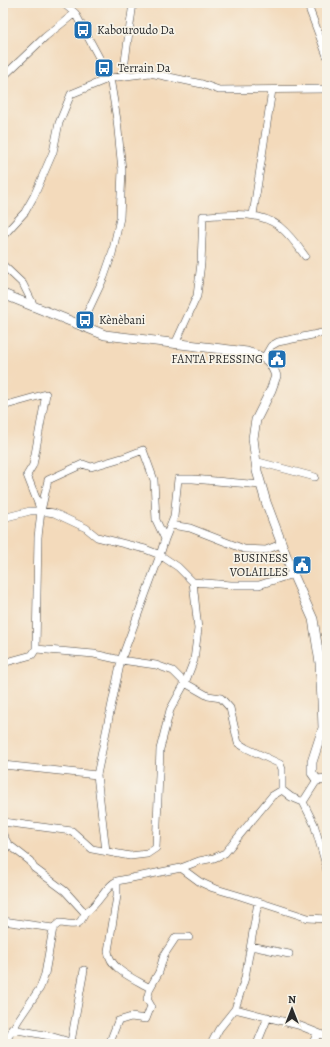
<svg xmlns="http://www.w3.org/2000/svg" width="330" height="1047" font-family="Alegreya,serif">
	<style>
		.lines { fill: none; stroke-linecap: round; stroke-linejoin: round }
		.minor-casing { stroke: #494541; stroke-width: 8 }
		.tertiary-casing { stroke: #494541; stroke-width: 10 }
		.minor { stroke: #fff; stroke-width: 7 }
		.tertiary { stroke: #fff; stroke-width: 9 }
		.labels { text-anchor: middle; stroke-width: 3.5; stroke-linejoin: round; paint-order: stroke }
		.poi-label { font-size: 12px; fill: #2b2b2b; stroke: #f7f3e8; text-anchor: start }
	</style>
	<rect width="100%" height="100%" fill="#f7f3e8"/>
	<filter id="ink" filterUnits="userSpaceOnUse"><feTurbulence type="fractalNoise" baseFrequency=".025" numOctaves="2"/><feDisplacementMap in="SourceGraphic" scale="8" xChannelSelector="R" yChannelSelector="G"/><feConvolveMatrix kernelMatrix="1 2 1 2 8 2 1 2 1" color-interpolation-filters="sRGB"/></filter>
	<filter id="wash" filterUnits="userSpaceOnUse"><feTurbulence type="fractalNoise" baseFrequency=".012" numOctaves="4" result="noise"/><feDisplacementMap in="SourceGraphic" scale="16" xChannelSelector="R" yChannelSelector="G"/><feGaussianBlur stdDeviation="0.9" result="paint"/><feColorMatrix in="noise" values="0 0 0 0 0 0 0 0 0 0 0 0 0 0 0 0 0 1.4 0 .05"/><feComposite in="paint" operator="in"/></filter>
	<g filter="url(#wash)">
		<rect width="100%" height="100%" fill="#f3dabb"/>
	</g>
	<g filter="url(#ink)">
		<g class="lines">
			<g class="minor-casing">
				<path id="minor" d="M 63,3 L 75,13 L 110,78 L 117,120 L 122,170 L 120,218 L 112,254 L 104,277 L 81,326
					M 307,3 L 327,56
					M 6,74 L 45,37 L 75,13
					M 123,76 L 133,3
					M 253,215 L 272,90
					M 3,236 L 25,212 L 34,196 L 53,152 L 59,123 L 71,94 L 110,78 L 150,73 L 202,84 L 219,90 L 327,89
					M 3,265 L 23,284 L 34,306
					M 175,344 L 197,296 L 201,263 L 203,216 C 227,215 258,210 279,226 C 289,234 298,246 305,256
					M 264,358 L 271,346 L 278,342 L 327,332
					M 3,406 L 46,394 L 33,465 L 27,475 L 41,511
					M 255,461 L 315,477
					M 3,518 L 30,511 L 41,511 L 54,513 L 86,528 L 97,537 L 145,549 L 160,555 L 178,567 L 193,582 L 231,585 L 259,585 L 293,574
					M 171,525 L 190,528 L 244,549 L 266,550 L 281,544
					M 36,649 L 94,654 L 121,660 L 156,665 L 173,671 L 185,683 L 208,696 L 221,698 L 230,708 L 238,743 L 246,748 L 280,764 L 282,769 L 282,790 L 291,797 L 303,802 L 314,824 L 326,865 L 327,872
					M 3,663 L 32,655 L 36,649 L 38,537 L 41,511 L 48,480 L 83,464 L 91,467 L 125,457 L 143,450 L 154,480 L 156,520 L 165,539
					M 3,765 L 97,775
					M 303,802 L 317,780
					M 3,822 L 72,831 L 92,849 L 130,856 L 147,854 L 156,848 L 160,749 L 170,710 L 185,683 L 194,660 L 198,629 L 193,582
					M 3,835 L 8,844 L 30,861 L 34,868 L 65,891 L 85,913 C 100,904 104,887 117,881 L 181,868 L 199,861 L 214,858 L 225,853 L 272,796 L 282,790
					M 106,851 L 97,775 L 121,660 L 160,555 L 165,539 L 174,517 L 178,479 L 193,479 L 261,485
					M 181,868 L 200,882 L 213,888 L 240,896 L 308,918 L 327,919
					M 117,881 L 117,896 L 108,951 C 110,970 135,979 150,988
					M 258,902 L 245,978 L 235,1009 L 298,1025 L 318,1033
					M 3,921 L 53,928
					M 251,946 L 289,954
					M 12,1029 L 50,1036 L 77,1044
					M 71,1042 L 84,970
					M 4,1044 L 19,1019 L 40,988 L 45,974 L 53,928 L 59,923 C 75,924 78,929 85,913
					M 109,1044 L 118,1021 L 131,1017 L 146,1019 L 151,1006 L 147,999 L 150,988 L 159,972 L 164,955 L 176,937 L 189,937
					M 211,1044 L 219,1029 L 235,1009
					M 257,1044 L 268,1017
					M 312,1044 L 318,1033 L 327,1037"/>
			</g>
			<g class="tertiary-casing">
				<path id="tertiary" d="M 3,294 L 105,335 L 247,352 C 265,358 270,358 276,376 L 271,390 L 256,420 L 253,438 L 257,471 L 266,502 L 293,574 L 313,619 L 320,663 L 322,701 L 323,728 L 312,762 L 312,773 L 317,780 L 327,779"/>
			</g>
			<use href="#minor" class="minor"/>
			<use href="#tertiary" class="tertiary"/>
		</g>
	</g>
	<defs>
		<g id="bus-square" transform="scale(1)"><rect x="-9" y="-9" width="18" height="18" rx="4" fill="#1f6fb2" stroke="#f7f3e8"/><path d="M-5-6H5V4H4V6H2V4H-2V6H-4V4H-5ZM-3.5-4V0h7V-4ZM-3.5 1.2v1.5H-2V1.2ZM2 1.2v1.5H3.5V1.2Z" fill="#fff"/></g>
		<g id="civic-square" transform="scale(1)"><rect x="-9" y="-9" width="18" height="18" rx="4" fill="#1f6fb2" stroke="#f7f3e8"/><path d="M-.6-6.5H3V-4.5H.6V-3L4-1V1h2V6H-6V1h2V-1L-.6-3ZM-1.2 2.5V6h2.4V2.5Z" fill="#fff"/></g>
	</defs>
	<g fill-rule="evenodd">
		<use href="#bus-square" x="83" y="30"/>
		<use href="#bus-square" x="104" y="68"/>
		<use href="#bus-square" x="85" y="320"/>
		<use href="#civic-square" x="277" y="359"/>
		<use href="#civic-square" x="302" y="565"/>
	</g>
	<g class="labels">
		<g class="poi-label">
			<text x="97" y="34">Kabouroudo Da</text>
			<text x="118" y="72">Terrain Da</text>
			<text x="99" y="324">Kènèbani</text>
			<text x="263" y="363" text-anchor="end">FANTA PRESSING</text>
			<text x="288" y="562" text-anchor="end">BUSINESS<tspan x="288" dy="14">VOLAILLES</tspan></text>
		</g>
	</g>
	<rect width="330" height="1047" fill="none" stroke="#f7f3e8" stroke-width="16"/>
	<g transform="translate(292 1009)" stroke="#f7f3e8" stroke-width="3" paint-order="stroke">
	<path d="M0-3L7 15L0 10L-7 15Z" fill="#2b2b2b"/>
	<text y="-6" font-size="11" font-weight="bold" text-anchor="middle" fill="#2b2b2b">N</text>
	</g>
</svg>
